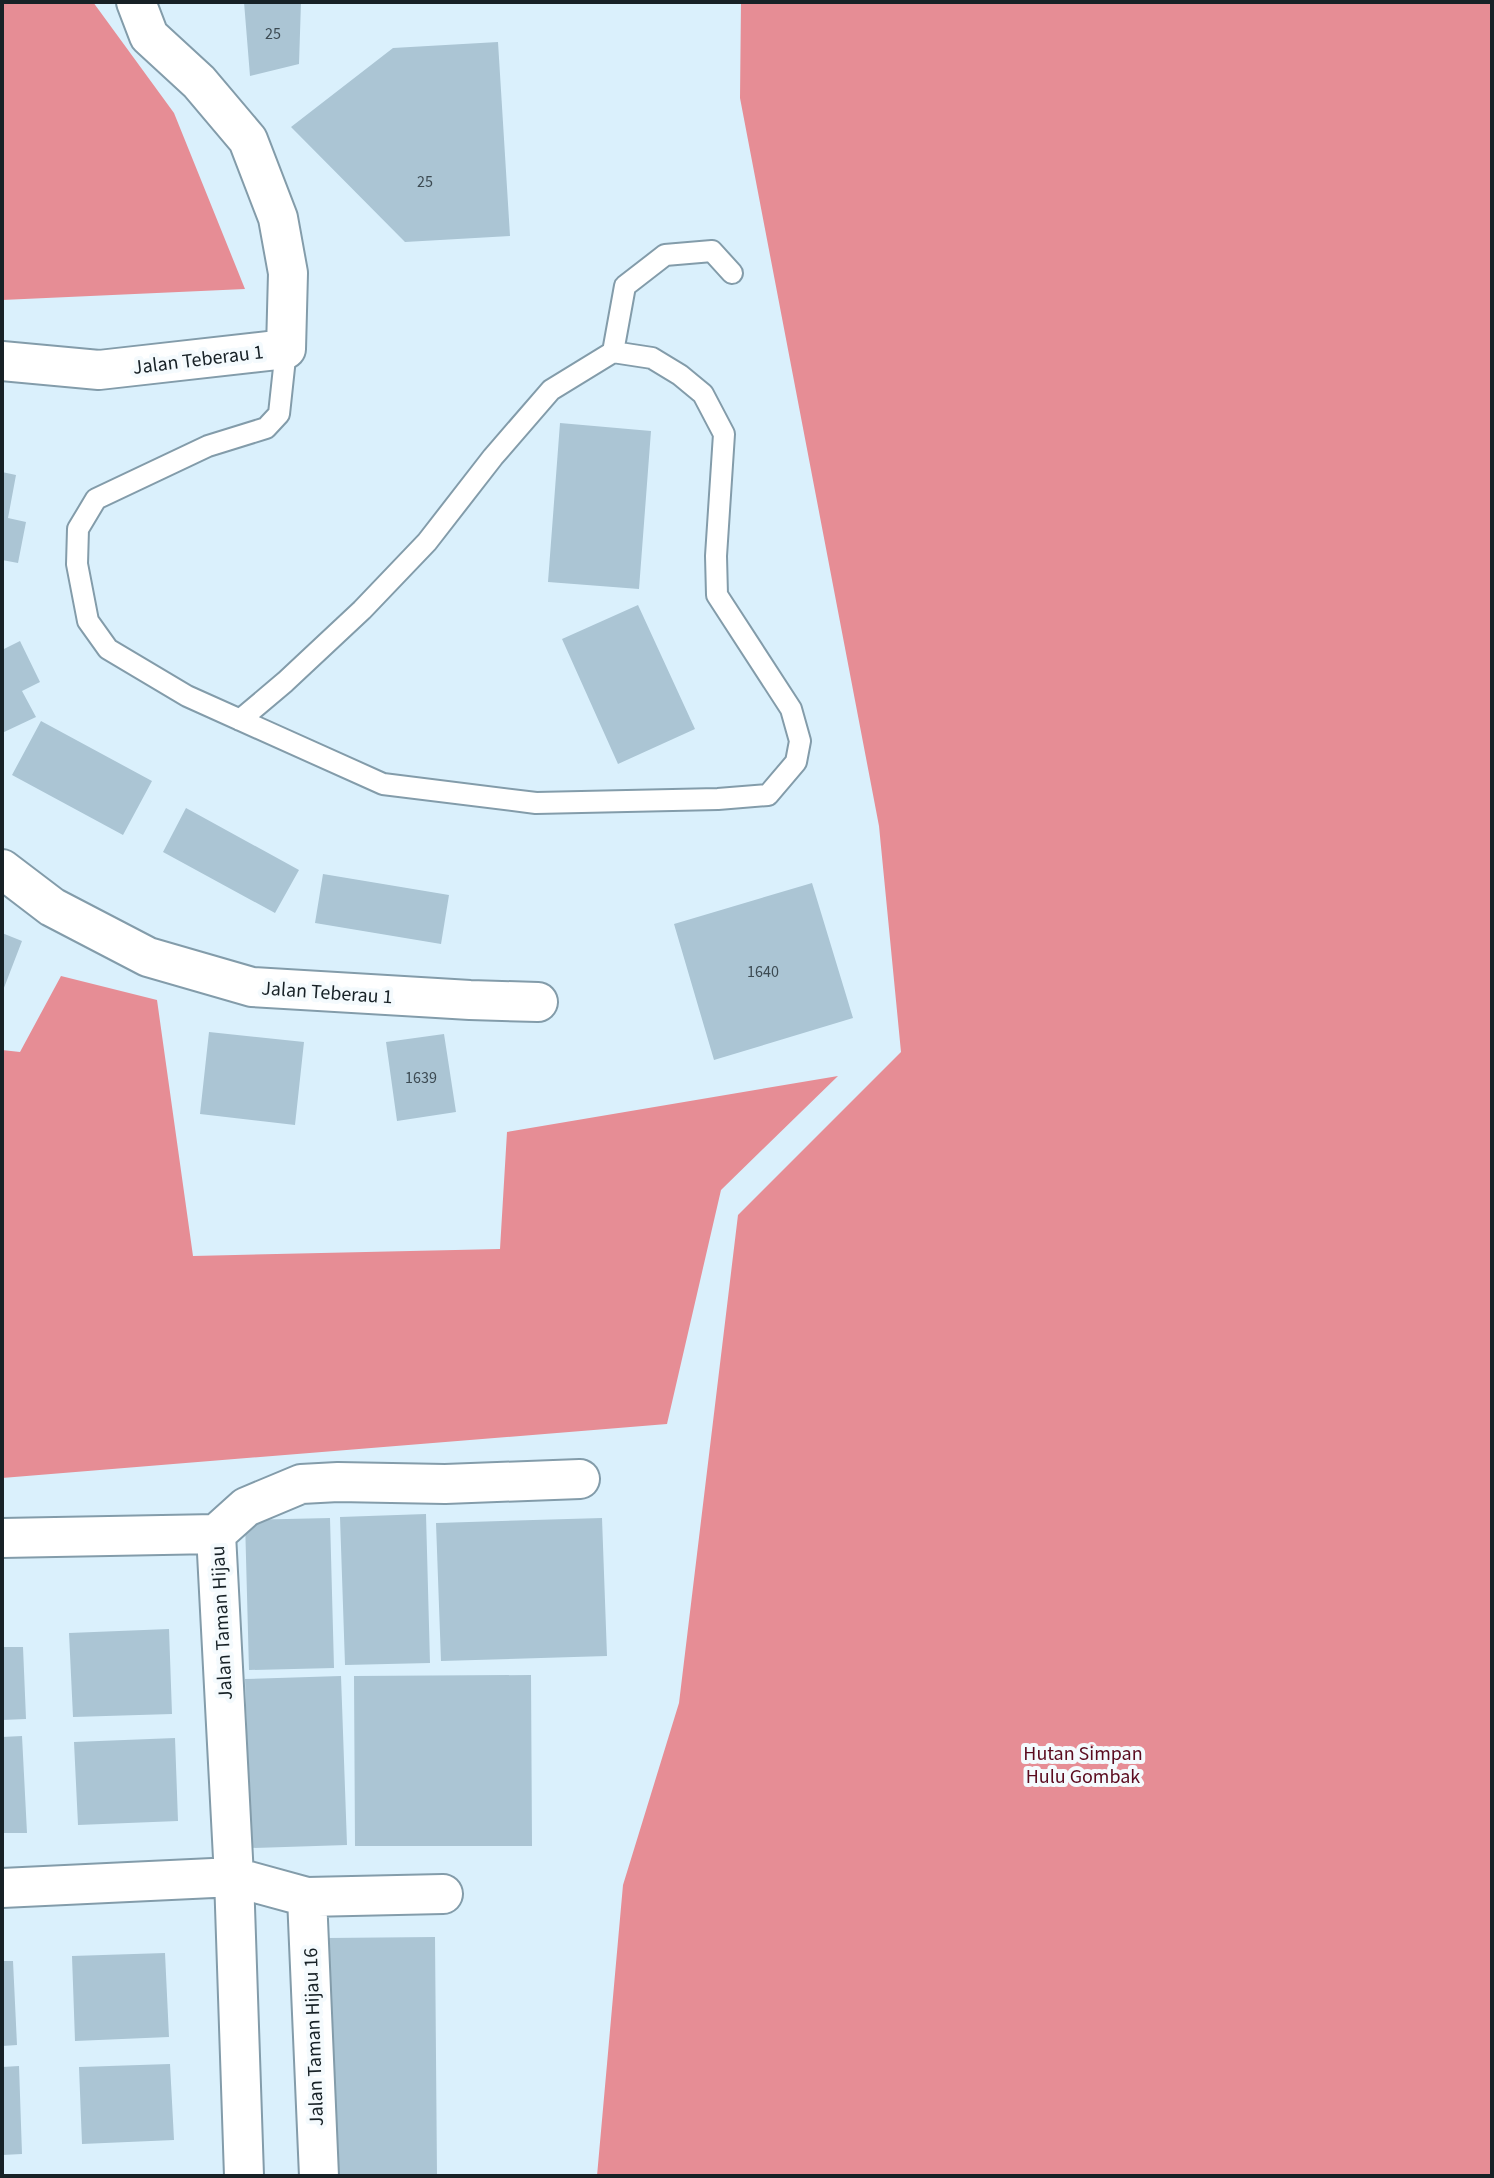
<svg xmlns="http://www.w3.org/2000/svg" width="1494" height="2178" font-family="'Source Sans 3',sans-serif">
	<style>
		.forest { fill: #e68d95 }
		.building { fill: #abc5d4 }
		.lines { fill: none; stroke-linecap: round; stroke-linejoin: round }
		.lane-casing { stroke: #839caa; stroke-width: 24 }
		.street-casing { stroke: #839caa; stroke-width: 42 }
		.lane { stroke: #fff; stroke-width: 20 }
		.street { stroke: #fff; stroke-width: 38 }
		.labels { text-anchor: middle; stroke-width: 8; stroke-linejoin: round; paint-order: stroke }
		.number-label { font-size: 16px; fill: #3c4a52 }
		.street-label { font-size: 20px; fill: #172126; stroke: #f4fafd }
		.park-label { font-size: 20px; fill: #5a0a1e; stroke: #f4fafd }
	</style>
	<rect width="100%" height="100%" fill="#daf0fc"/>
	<path class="forest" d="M 2,2 L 93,2 L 174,113 L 245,289 L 2,300 Z
		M 741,2 L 1492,2 L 1492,2176 L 597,2176 L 623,1885 L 679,1703 L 738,1215 L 901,1052 L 879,826 L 740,98 Z
		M 61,976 L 157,1000 L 193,1256 L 500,1249 L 507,1132 L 838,1076 L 721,1190 L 667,1424 L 2,1478 L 2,1050 L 20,1052 Z"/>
	<path class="building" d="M 244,2 L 301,2 L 299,64 L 250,76 Z
		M 498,42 L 510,236 L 405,242 L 291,127 L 393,48 Z
		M 560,423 L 651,431 L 639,589 L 548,582 Z
		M 2,472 L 16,475 L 8,518 L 26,522 L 18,563 L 2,560 Z
		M 638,605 L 695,729 L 618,764 L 562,639 Z
		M 20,641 L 40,682 L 22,691 L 36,717 L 2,733 L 2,650 Z
		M 41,721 L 152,781 L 123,835 L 12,775 Z
		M 186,808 L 299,870 L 275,913 L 163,852 Z
		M 323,874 L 449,895 L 441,944 L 315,923 Z
		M 812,883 L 853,1018 L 714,1060 L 674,924 Z
		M 2,933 L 22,941 L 2,993 Z
		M 209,1032 L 304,1042 L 295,1125 L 200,1114 Z
		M 444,1034 L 456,1112 L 397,1121 L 386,1042 Z
		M 426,1514 L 430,1663 L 345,1665 L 340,1517 Z
		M 330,1518 L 334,1668 L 249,1670 L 245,1520 Z
		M 602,1518 L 607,1656 L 441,1661 L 436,1523 Z
		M 169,1629 L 172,1714 L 73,1717 L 69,1633 Z
		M 2,1647 L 23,1647 L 26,1719 L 2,1720 Z
		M 531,1675 L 532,1846 L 355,1846 L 354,1676 Z
		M 341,1676 L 347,1845 L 251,1848 L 245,1679 Z
		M 22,1736 L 27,1833 L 2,1833 L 2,1737 Z
		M 175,1738 L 178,1821 L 78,1825 L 74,1742 Z
		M 435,1937 L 437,2176 L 330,2176 L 327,1938 Z
		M 165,1953 L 169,2037 L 75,2041 L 72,1956 Z
		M 2,1961 L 13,1961 L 17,2045 L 2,2046 Z
		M 170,2064 L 174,2140 L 82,2144 L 79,2067 Z
		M 19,2066 L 22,2154 L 2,2155 L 2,2067 Z"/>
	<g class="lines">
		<g class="lane-casing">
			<path id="lane" d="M 613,352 L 625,286 L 665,255 L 712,251 L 732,273
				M 240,720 L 285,682 L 362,610 L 427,542 L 493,457 L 551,390 L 613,352 L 652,358 L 680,375 L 703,394 L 724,434 L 716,556 L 717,595 L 791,709 L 800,741 L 796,762 L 768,795 L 718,799 L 536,803 L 383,784 L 187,696 L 108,649 L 88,621 L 77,564 L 78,529 L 96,499 L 208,446 L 266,428 L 279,414 L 286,349"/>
		</g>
		<g class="street-casing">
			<path id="street" d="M 2,361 L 99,370 L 286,349 L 288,273 L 278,218 L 248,140 L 199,82 L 149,36 L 136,2
				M 2,869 L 52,907 L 148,957 L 252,987 L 470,1000 L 538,1002
				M 216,1534 L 234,1877 L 244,2176
				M 216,1534 L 246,1507 L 301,1484 L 338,1482 L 445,1484 L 580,1479
				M 2,1538 L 216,1534
				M 2,1888 L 234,1877 L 307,1897 L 443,1894
				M 307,1897 L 319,2176"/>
		</g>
		<use href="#lane" class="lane"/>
		<use href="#street" class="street"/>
	</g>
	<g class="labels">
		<g class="number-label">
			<text x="273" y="39">25</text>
			<text x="425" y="187">25</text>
			<text x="763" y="977">1640</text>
			<text x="421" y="1083">1639</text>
		</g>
		<g class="street-label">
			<text transform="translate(198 359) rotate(-7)" y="7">Jalan Teberau 1</text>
			<text transform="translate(327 992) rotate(4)" y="7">Jalan Teberau 1</text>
			<text transform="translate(221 1623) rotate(-93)" y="7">Jalan Taman Hijau</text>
			<text transform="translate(313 2037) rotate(-92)" y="7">Jalan Taman Hijau 16</text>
		</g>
		<g class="park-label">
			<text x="1083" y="1760">Hutan Simpan<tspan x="1083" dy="23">Hulu Gombak</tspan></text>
		</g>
	</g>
	<rect width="1494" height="2178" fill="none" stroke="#172126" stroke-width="8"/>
</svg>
